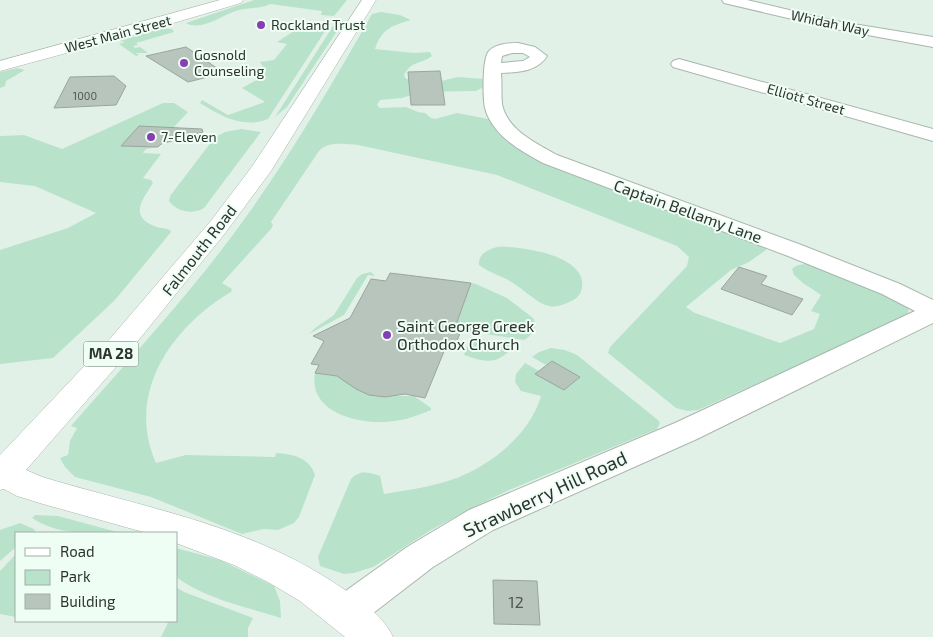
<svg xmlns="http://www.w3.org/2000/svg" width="933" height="637" font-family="'Exo 2',sans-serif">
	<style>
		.green { fill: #b8e3ca }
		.building { fill: #b7c5bc; stroke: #98a69e }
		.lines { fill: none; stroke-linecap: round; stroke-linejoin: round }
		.street-casing { stroke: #a8b6ae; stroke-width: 2 }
		.secondary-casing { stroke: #a8b6ae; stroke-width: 1 }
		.primary-casing { stroke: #a8b6ae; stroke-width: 1 }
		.street { fill: #fff; fill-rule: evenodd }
		.secondary { fill: #fff; fill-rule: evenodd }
		.primary { fill: #fff; fill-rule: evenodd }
		.poi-dot { fill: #863fb2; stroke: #effef5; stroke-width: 2 }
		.labels { text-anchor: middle; stroke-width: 4; stroke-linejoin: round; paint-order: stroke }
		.far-number-label { font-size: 11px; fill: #505853 }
		.far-street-label { font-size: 14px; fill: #2d3330; stroke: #effef5 }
		.far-poi-label { font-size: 14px; fill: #2d3330; stroke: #effef5; text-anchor: start }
		.shield { fill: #effef5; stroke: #67706b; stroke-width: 1 }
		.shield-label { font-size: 15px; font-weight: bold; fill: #2d3330 }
		.street-label { font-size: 16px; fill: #2d3330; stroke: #effef5 }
		.poi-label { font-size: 16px; fill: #2d3330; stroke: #effef5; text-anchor: start }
		.near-number-label { font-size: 16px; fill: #505853 }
		.near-street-label { font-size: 19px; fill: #2d3330; stroke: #effef5 }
	</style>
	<rect width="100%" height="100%" fill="#e2f1e8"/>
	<path class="green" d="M 254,0 L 347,0 L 334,16 L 321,15 L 322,11 L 270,4 C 260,9 250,7 239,10 C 223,14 202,32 186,23 Z
		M 381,12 L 400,15 L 411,20 C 392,26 382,28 375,49 L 414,53 L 430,52 L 432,56 C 422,64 412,60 404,75 L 406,79 L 441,81 L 458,77 L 485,79 L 484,87 L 476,91 L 421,92 L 402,98 L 380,100 L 377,105 L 380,108 L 406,107 L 418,112 L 425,113 L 431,118 L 435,119 L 457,113 L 489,119 L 543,162 L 559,170 L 766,247 L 766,250 L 749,262 L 731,270 L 686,307 L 695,313 L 780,343 L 814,329 L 820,314 L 811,311 L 821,295 L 803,283 L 794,275 L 792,269 C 797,264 803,264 811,264 L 902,300 C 908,305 910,308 907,316 L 698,410 L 688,411 L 676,408 L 608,353 L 610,347 L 687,266 L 689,257 L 677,246 L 497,175 L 358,145 C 345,144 328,141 319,151 L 271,222 L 273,225 L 271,229 L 222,283 L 232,289 L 231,292 C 172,327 125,393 156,463 L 186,455 L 275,457 L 276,453 C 293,454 310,458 315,475 L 299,517 L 294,523 L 278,530 L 264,529 L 242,534 L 151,497 L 75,477 L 65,467 L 60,458 L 68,455 L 70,441 L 77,428 L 71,426 C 131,357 195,289 248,214 C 294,150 333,82 372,14 Z
		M 313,23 L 329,25 L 268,119 C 243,129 221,116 200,103 L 202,100 L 228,115 L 265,102 L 242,88 L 262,77 L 266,71 L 260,62 L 274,60 L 287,44 L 277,42 L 305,24 Z
		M 333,26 L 339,28 L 287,107 L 275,117 Z
		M 162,28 L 172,29 L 174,32 L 136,43 L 138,45 L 133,46 L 135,48 L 140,47 L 148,53 L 136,53 L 139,55 L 136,56 L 119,44 L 125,42 L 119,41 Z
		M 17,68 L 25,70 L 6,81 L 5,86 L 0,88 L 0,72 Z
		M 163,103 L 174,103 L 188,112 L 173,128 L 139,126 L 122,146 L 157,147 L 146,149 L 143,153 L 161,154 L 143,178 L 151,180 L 153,183 C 144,198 128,215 154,226 C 159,228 165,228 170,230 L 171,232 L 115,300 L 53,358 L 0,364 L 0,250 L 68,228 L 96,213 L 35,186 L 0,182 L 0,136 L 24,135 L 62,149 Z
		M 241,129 L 261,132 L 204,208 C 193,215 177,212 169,201 L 170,196 L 215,137 L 225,132 Z
		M 497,247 C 518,245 587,255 582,287 C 581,296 575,300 567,303 C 562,305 554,308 549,306 C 538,304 523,289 513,283 C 503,276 489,273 479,265 C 478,254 487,250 497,247 Z
		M 371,272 L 375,276 L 368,275 L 344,315 L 309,334 L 315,328 L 334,315 L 357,278 L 362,274 Z
		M 471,283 L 476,284 L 507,298 L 533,318 C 539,326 532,336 524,340 L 467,331 L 470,324 L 457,322 Z
		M 471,338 L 516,344 C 498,364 490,364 464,355 Z
		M 551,348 L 565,350 L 577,355 L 658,420 L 660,423 L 657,429 L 507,491 L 474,507 L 431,530 L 373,567 L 354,573 L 344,574 L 320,566 L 318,557 L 351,479 C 360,470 368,472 380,476 L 384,494 C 407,490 430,487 451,480 C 489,467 530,435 541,396 L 521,391 L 515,382 L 516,374 L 525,363 L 539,371 L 536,374 L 564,390 L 580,377 L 552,361 L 546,365 L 532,357 L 539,352 Z
		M 315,373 L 355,379 L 352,386 L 362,392 L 376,396 L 414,396 L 431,408 L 431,410 C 415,417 399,422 382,422 C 353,423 308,410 315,373 Z
		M 35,515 L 58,516 L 121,533 C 90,533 59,536 32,518 Z
		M 20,523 L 34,529 L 36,533 L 16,533 L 16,547 L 0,561 L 0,530 Z
		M 176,548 L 220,560 L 274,586 L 280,601 L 281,618 C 246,607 206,599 176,577 Z
		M 16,554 L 16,617 L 0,614 L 0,571 Z
		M 176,587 L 184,592 L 253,618 L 248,628 L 248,637 L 161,637 L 168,623 L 162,621 L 176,621 Z"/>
	<path class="building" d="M 186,47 L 195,53 L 224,73 L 188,82 L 146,56 Z
		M 440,71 L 445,105 L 411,105 L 408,72 Z
		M 114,76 L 126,86 L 116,105 L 54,108 L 70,77 Z
		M 139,126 L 202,129 L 203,132 L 161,144 L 158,147 L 121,146 Z
		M 739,267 L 767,276 L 761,284 L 803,299 L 792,315 L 721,289 Z
		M 390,273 L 471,283 L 457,322 L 464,323 L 453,351 L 445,349 L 425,398 L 405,394 L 385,397 L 369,395 L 356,389 L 337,376 L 315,373 L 319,365 L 311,364 L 324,341 L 313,336 L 350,318 L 371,279 L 386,281 Z
		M 552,361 L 580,377 L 564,390 L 535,374 Z
		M 493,580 L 537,581 L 540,625 L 494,624 Z"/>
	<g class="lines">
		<g class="street-casing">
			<path id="street" d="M 722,0 L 747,0 L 835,21 L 933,37 L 933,47 L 835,29 L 724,3 Z
				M 518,43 L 535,47 L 547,56 C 537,72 518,72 501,73 C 502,83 501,93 502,104 C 507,130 536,143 557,155 L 804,246 L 900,284 L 933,300 L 933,323 L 697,439 L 493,530 L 433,567 L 359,624 L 346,629 L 333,624 L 327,612 L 333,600 L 407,547 L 469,510 L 675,423 L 915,311 L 882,294 L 788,256 L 543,163 C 526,154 508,144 496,129 C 491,123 487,116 485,108 C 483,99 482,58 489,51 C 495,44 510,43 518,43 ZM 512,53 L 523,53 L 530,57 L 523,61 L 501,63 L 502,56 Z
				M 679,59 L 933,129 L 933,141 L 673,67 L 671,64 L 673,61 Z"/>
		</g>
		<g class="secondary-casing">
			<path id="secondary" d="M 220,0 L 243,0 L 241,3 L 133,35 L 0,71 L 0,61 Z
				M 0,458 C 17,464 31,474 49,479 C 153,510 253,526 345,590 C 364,603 384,617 393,637 L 345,637 L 300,601 L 268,582 L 234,565 L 176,543 L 176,533 L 147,533 L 43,504 L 17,496 L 0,487 Z"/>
		</g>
		<g class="primary-casing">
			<path id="primary" d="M 362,0 L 376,0 L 271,171 L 226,232 L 129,352 L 12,486 L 0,490 L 0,455 L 109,340 L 210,222 L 251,168 Z"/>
		</g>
		<use href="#street" class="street"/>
		<use href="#secondary" class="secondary"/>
		<use href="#primary" class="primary"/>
	</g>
	<g class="poi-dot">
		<circle cx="261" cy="25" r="5"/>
		<circle cx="184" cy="63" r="5"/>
		<circle cx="151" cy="137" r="5"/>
		<circle cx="387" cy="335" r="5"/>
	</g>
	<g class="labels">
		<g class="far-number-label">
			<text x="85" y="100">1000</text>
		</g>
		<g class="far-street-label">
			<text transform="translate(830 23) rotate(12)" y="5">Whidah Way</text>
			<text transform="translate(118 34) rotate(-15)" y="5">West Main Street</text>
			<text transform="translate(806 99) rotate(16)" y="5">Elliott Street</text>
		</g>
		<g class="far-poi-label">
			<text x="271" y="30">Rockland Trust</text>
			<text x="194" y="60">Gosnold<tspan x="194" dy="16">Counseling</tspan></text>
			<text x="161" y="142">7-Eleven</text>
		</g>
		<rect class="shield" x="83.5" y="341.5" width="55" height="25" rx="4"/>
		<g class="shield-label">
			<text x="111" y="359">MA 28</text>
		</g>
		<g class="street-label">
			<text transform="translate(688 211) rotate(20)" y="6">Captain Bellamy Lane</text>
			<text transform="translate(199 250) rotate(-52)" y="6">Falmouth Road</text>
		</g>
		<g class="poi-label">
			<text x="397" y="332">Saint George Greek<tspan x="397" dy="18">Orthodox Church</tspan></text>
		</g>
		<g class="near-number-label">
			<text x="516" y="608">12</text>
		</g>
		<g class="near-street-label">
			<text transform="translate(545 494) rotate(-25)" y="7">Strawberry Hill Road</text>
		</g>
	</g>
	<rect x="15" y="532" width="162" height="90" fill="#effef5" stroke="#a1ada6"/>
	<rect x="25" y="548" width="25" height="8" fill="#ffffff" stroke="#a1ada6"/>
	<text x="60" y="557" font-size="15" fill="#2d3330">Road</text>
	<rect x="25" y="570" width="25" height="15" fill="#b8e3ca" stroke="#a1ada6"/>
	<text x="60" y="582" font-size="15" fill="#2d3330">Park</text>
	<rect x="25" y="594" width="25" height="15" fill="#b7c5bc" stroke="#a1ada6"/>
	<text x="60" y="607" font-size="15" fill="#2d3330">Building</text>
</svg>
